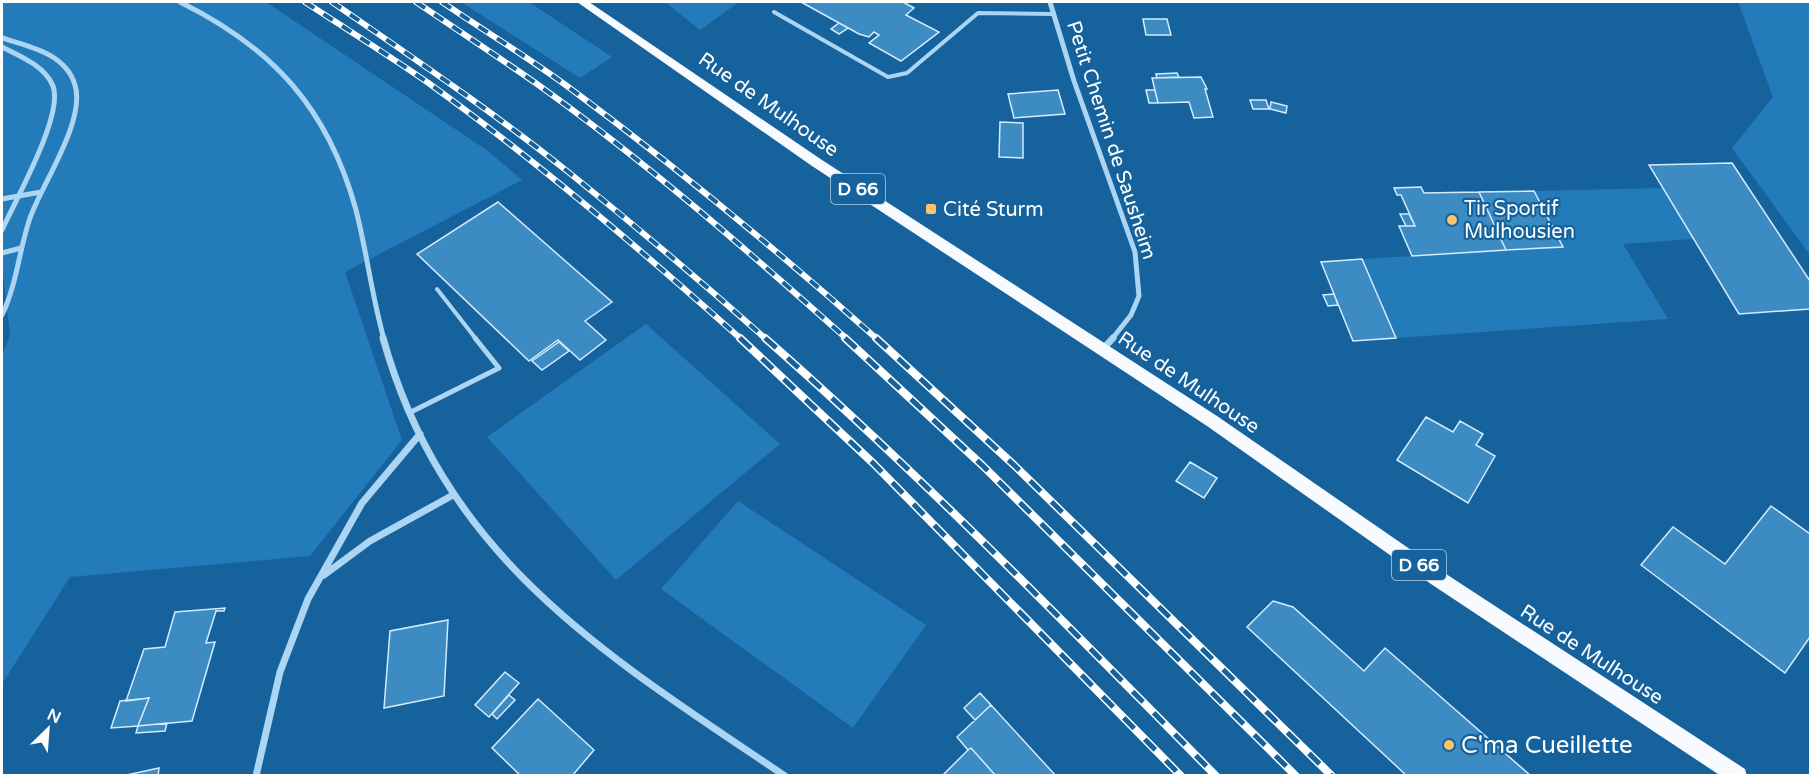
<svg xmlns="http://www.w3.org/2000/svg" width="1812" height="777" font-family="'Varela Round',sans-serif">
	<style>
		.green { fill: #247bba }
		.building { fill: #3d8bc3; stroke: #d3ecfd; stroke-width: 1.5 }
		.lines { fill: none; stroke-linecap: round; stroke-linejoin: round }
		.lane-far1 { stroke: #abd5f3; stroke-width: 4 }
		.lane { stroke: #abd5f3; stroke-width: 5 }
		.street-far1 { stroke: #abd5f3; stroke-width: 5 }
		.street { stroke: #abd5f3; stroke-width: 7 }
		.primary { fill: #f7fbff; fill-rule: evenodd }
		.rail-far1-casing { stroke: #fff; stroke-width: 6 }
		.rail-casing { stroke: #fff; stroke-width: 8 }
		.rail-far1 { stroke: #15629d; stroke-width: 4; stroke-dasharray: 11; stroke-linecap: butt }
		.rail { stroke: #15629d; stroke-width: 5; stroke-dasharray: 15; stroke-linecap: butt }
		.poi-dot { fill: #ffc26d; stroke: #15629d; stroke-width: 2 }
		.labels { text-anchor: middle; stroke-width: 4.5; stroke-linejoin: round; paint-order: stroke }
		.shield { fill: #15629d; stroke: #b9d0e2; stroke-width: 1.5 }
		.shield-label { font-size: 18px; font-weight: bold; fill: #fff }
		.street-label { font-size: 20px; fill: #fff; stroke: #15629d }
		.poi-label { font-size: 20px; fill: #fff; stroke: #15629d; text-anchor: start }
		.near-poi-label { font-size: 24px; fill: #fff; stroke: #15629d; text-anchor: start }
	</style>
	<rect width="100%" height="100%" fill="#15629d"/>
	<path class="green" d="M 2,2 L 266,2 L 488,151 L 522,180 L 345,272 L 402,440 L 310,556 L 70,577 L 2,684 L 2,355 L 10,336 L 2,264 Z
		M 461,2 L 529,2 L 612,57 L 580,78 Z
		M 665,2 L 739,2 L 700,30 Z
		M 1738,2 L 1810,2 L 1810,255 L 1732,148 L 1773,97 Z
		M 1663,188 L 1694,239 L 1623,244 L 1668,319 L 1396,338 L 1362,259 L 1562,247 L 1534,191 Z
		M 646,324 L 780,444 L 616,580 L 487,437 Z
		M 738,501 L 926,625 L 853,728 L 661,589 Z"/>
	<path class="building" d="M 801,2 L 903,2 L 914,8 L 906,15 L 939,32 L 901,61 L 869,43 L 879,35 L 874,32 L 869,37 L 859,34 Z
		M 1143,19 L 1167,19 L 1171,35 L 1146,35 Z
		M 839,23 L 848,28 L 839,34 L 831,29 Z
		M 1177,73 L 1179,77 L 1157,78 L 1156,74 Z
		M 1201,77 L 1207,89 L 1205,89 L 1213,117 L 1194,118 L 1189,102 L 1158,103 L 1152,78 Z
		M 1058,90 L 1065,114 L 1014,118 L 1008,94 Z
		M 1146,90 L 1155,90 L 1158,103 L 1149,103 Z
		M 1250,100 L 1266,100 L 1269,109 L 1253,109 Z
		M 1271,102 L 1287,106 L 1286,113 L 1270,109 Z
		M 1000,122 L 1023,123 L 1023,158 L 999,157 Z
		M 1732,163 L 1810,281 L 1810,309 L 1739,314 L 1649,165 Z
		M 1421,187 L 1424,193 L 1479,192 L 1506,250 L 1412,256 L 1399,226 L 1415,226 L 1401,195 L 1397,195 L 1394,188 Z
		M 1534,191 L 1563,247 L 1506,250 L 1479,192 Z
		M 498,202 L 612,302 L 585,321 L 606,340 L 580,360 L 558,340 L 529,361 L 417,254 Z
		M 1400,214 L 1409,214 L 1415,226 L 1406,226 Z
		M 1362,259 L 1396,338 L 1353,341 L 1321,262 Z
		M 1334,294 L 1338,305 L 1328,306 L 1323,295 Z
		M 559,342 L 569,351 L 542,370 L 532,361 Z
		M 1426,417 L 1453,432 L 1460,421 L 1483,434 L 1476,445 L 1495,456 L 1468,503 L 1397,460 Z
		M 1190,462 L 1217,478 L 1204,498 L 1176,481 Z
		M 1771,506 L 1810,534 L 1810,637 L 1785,673 L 1641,565 L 1673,527 L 1725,564 Z
		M 1273,601 L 1293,607 L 1364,671 L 1385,648 L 1531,776 L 1407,776 L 1247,627 Z
		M 225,608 L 224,611 L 216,611 L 206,643 L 215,642 L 192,721 L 138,726 L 149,698 L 126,701 L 144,649 L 165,647 L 175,612 Z
		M 448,620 L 444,696 L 384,708 L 390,631 Z
		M 505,672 L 519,683 L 489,717 L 475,705 Z
		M 980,693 L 991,705 L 975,720 L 964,708 Z
		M 509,695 L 515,700 L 497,719 L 492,714 Z
		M 149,698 L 138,726 L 111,728 L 120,701 Z
		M 538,699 L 594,750 L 572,776 L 521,776 L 492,748 Z
		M 991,705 L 1056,776 L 996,776 L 971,748 L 968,750 L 957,737 Z
		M 167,723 L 165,731 L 136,733 L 138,726 Z
		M 971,748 L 996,776 L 942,776 L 968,750 Z
		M 159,768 L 158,776 L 122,776 Z"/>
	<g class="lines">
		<path class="lane-far1" d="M 774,12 L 888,77 L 907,73 L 978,13 L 1054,14
			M 437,289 L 476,339"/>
		<path class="lane" d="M 409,413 L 499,368 L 475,338"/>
		<path class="street-far1" d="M 180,2 C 273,48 328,108 356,210 C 367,253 372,297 384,339
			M 1050,2 L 1074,81 L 1135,252 L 1139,296 L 1131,315 L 1112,339
			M 2,38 C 29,46 66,54 75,85 C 86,121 42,184 30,218 C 19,250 17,284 2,315
			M 2,47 C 20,56 45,66 53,86 C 64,115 15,201 2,230
			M 2,199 L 41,192
			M 2,253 L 21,248"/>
		<path class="street" d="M 383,338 C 445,560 606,655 785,776
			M 1103,349 L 1113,338
			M 324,575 L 370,541 L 453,495
			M 256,776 L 280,672 L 308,599 L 362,503 L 420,434"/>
		<path class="primary" d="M 577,2 L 589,2 L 822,160 L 1217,416 L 1443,572 L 1745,769 L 1747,776 L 1721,776 L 1431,584 L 1207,426 L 812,166 Z"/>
		<g class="rail-far1-casing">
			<path id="rail-far1" d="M 305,2 C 346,29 387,54 427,82 C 537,161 640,249 741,339
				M 332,2 C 413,58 495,113 572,175 C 638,228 703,283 766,339
				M 416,2 C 456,29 497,56 537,84 C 646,162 747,250 847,339
				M 442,2 C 483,30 526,56 567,86 C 675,166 777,250 877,339"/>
		</g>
		<g class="rail-casing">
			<path id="rail" d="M 740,338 L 873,463 L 1181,776
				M 765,338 C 922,476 1069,627 1216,776
				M 845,338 L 983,466 L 1296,776
				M 876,338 L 1015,466 L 1332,776"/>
		</g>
		<use href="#rail-far1" class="rail-far1"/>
		<use href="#rail" class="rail"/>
	</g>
	<g class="poi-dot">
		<rect x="925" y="203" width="12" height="12" rx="3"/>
		<circle cx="1452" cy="220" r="6"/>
		<circle cx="1449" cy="745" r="6"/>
	</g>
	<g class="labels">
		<g class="shield">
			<rect x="831" y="174" width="54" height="30" rx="4.5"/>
			<rect x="1392" y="550" width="54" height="30" rx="4.5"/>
		</g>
		<g class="shield-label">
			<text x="858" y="195">D 66</text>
			<text x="1419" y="571">D 66</text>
		</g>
		<g class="street-label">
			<text transform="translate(769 104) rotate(35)" y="7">Rue de Mulhouse</text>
			<text transform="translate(1112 140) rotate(72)" y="7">Petit Chemin de Sausheim</text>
			<text transform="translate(1189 382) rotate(34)" y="7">Rue de Mulhouse</text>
			<text transform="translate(1592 654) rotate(33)" y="7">Rue de Mulhouse</text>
		</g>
		<g class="poi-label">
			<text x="1464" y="215">Tir Sportif<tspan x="1464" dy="23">Mulhousien</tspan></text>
			<text x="943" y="216">Cité Sturm</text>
		</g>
		<g class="near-poi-label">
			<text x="1461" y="753">C'ma Cueillette</text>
		</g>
	</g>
	<rect width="1812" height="777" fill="none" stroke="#ffffff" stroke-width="6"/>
	<g transform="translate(48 729) rotate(25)" stroke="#15629d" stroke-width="4.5" paint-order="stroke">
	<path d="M0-4.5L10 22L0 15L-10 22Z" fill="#ffffff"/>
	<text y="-9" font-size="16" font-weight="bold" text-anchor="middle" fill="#ffffff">N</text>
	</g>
</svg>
